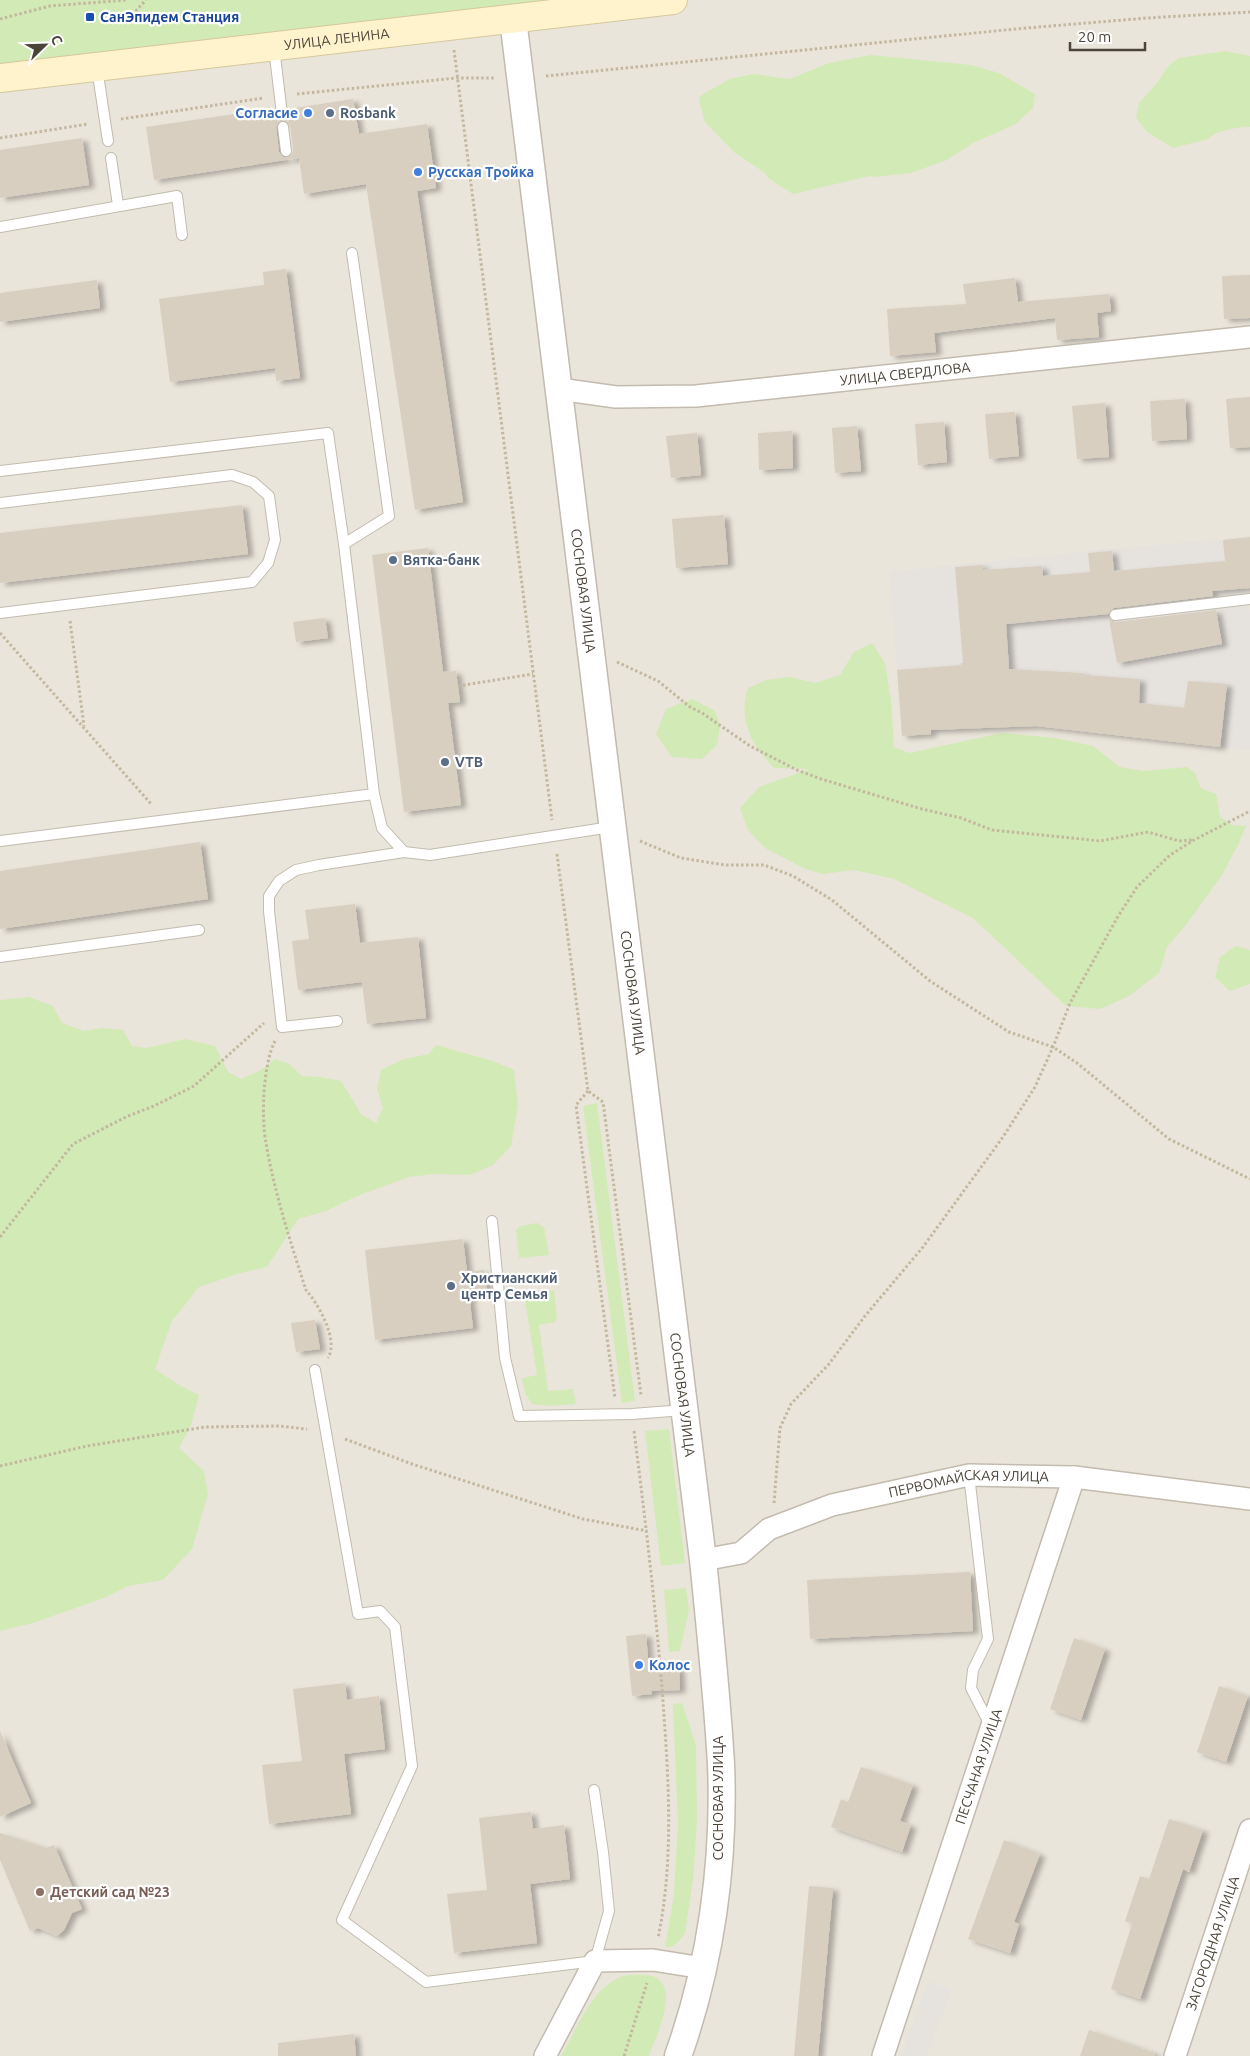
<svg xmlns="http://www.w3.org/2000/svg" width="1250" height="2056" font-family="Ubuntu,sans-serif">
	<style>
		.residential { fill: #eae5da }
		.industrial { fill: #e6e2dd }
		.green { fill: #d2eab5 }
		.building { fill: #d8cfc1; filter: url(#shadow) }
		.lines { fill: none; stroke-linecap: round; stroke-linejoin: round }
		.service-casing { stroke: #c2bbae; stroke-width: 12 }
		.minor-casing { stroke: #c2bbae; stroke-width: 24 }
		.tertiary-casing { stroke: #c2bbae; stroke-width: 29 }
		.secondary-casing { stroke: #d6c79b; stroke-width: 30 }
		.path { stroke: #c4b79f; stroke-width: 3; stroke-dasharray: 2.5 2.5; stroke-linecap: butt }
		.service { stroke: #fff; stroke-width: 10 }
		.minor { stroke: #fff; stroke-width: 21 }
		.tertiary { stroke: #fff; stroke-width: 26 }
		.secondary { stroke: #fff3cd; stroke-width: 28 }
		.transit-dot { fill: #1a4fb4; stroke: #fff; stroke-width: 2 }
		.shop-dot { fill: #3f7fe0; stroke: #fff; stroke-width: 2 }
		.service-dot { fill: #5c6f8a; stroke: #fff; stroke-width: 2 }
		.education-dot { fill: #8d6e63; stroke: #fff; stroke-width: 2 }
		.labels { text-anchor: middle; stroke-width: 4.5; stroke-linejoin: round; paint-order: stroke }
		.transit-label { font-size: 14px; font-weight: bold; fill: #164399; stroke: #fff; text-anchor: start }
		.street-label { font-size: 14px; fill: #4b4439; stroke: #fff }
		.shop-label { font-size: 14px; font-weight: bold; fill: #366cbe; stroke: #fff; text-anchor: start }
		.service-label { font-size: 14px; font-weight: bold; fill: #4e5e75; stroke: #fff; text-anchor: start }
		.education-label { font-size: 14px; font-weight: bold; fill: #785e54; stroke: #fff; text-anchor: start }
	</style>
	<defs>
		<filter id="shadow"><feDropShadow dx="5.5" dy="3" stdDeviation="2.5" flood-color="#0004"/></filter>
	</defs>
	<rect width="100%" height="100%" fill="#f6f3ec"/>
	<path class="residential" d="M 673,0 L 1250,0 L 1250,2056 L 0,2056 L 0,78 Z"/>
	<path class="industrial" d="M 1250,537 L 1246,588 L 1250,614 L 1250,750 L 1036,726 L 965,729 L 902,736 L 890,572 L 1110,549 Z
		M 928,1981 L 951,1990 L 927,2056 L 901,2056 Z"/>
	<path class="green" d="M 0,0 L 673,0 L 0,78 Z
		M 1225,51 L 1250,56 L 1250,127 C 1238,127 1217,130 1208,139 L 1173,148 L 1147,132 L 1136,118 L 1139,103 L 1157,83 L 1169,65 L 1179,58 Z
		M 871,55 L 971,65 L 999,73 L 1035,94 L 1033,108 L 1016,124 L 973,143 L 947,160 L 911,173 L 875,177 L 870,176 L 793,194 L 768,178 L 765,173 L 734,152 L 705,122 L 699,101 L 700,96 L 730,79 L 753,74 L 790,79 L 829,63 Z
		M 872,643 L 885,663 L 891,701 L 894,747 L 909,753 L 1002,733 L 1056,738 L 1093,746 L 1120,767 L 1144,771 L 1187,767 L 1195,773 L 1201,788 L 1216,794 L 1220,817 L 1232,825 L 1246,826 L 1238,845 L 1222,875 L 1186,925 L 1167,947 L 1159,973 L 1129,996 L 1100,1009 L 1066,1006 L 973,918 L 894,879 L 854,870 L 823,874 L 805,869 L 765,848 L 748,830 L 740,808 L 759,787 L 809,769 L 774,768 C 768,761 760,754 756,746 C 745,730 741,706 748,688 L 766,680 L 790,677 L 815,683 L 840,675 L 854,652 Z
		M 692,699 L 715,711 L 720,726 L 717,745 L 702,759 L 672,757 L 656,734 L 666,709 Z
		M 1236,946 L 1250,950 L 1250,984 L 1230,991 L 1215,977 L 1220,957 Z
		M 29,997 L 53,1006 L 62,1023 L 84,1031 L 102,1028 L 123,1030 L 132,1046 L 146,1048 L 185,1039 L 215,1046 L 228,1072 L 241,1079 L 261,1070 L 275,1059 L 288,1063 L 302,1076 L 320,1077 L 341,1081 L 361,1114 L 376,1123 L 383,1108 L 377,1089 L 381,1070 L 404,1059 L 429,1054 L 436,1045 L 493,1061 L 514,1070 L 518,1106 L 511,1146 L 493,1165 L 470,1175 L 435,1174 L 409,1177 L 357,1196 L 326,1211 L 298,1219 L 267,1267 L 237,1274 L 199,1287 L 172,1321 L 155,1369 L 179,1385 L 199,1395 L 191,1425 L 179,1448 L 204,1471 L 208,1494 L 192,1549 L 163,1580 L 128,1586 L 104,1598 L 33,1623 L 0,1631 L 0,1000 Z
		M 597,1103 L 635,1401 L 622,1403 L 583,1106 Z
		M 537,1223 L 544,1227 L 549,1255 L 519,1258 L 516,1230 L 520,1226 Z
		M 554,1290 L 557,1318 L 555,1322 L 539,1325 L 548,1391 L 573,1389 L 576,1404 L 549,1406 L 532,1404 L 525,1393 L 522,1378 L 537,1375 L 524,1294 Z
		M 669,1429 L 685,1563 L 661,1566 L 645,1431 Z
		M 686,1588 L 689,1610 L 680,1651 L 669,1652 L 664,1590 Z
		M 682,1703 L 696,1746 L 697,1821 L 693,1879 L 685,1933 L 679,1941 L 673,1946 L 665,1948 L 674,1894 L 678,1823 L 673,1704 Z
		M 628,1975 C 636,1975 647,1974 655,1977 C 680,1989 655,2038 649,2056 L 561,2056 C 577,2029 595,1980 628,1975 Z"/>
	<path class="building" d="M 353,99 L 359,134 L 427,124 L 436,188 L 417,191 L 463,502 L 415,510 L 366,184 L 304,194 L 299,158 L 154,180 L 146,127 L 269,109 L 270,112 L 275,111 L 276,118 L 281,121 L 276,127 L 279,152 L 283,157 L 287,158 L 292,154 L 293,150 L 290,126 L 284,120 L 288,116 L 288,109 Z
		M 82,138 L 89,185 L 0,198 L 0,150 Z
		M 286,269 L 300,378 L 276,381 L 275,368 L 170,382 L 159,299 L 264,285 L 263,272 Z
		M 1250,275 L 1250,318 L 1224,319 L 1222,276 Z
		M 1015,278 L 1018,302 L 1109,294 L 1111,311 L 1097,313 L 1099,337 L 1057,340 L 1055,318 L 934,333 L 936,352 L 890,356 L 887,309 L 966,304 L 963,284 Z
		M 97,280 L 100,308 L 0,322 L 0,293 Z
		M 1250,397 L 1250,447 L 1230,448 L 1226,399 Z
		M 1185,399 L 1187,439 L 1152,441 L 1150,401 Z
		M 1105,403 L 1109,457 L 1077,459 L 1072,406 Z
		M 1015,412 L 1019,456 L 989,459 L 985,414 Z
		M 944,422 L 947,462 L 918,465 L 915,424 Z
		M 857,426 L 861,471 L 835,473 L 832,428 Z
		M 792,431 L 793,468 L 759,470 L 758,433 Z
		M 697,433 L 701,475 L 671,478 L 666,436 Z
		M 242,505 L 248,554 L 0,583 L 0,533 Z
		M 724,515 L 728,564 L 676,568 L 672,519 Z
		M 1250,537 L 1250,588 L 1212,591 L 1213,596 L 1114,608 L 1108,614 L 1006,624 L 1009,669 L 1083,673 L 1084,675 L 1140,679 L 1139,703 L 1184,708 L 1188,681 L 1227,684 L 1220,747 L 1036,726 L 931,730 L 931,734 L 902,736 L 897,670 L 961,665 L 961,663 L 963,663 L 955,567 L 983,565 L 983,570 L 1042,566 L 1043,576 L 1090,572 L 1088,553 L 1112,551 L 1114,571 L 1225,561 L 1223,540 Z
		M 428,548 L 443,672 L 456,671 L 460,702 L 448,703 L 461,805 L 404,812 L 372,555 Z
		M 1216,610 L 1222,644 L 1117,663 L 1109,619 L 1116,622 Z
		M 325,618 L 328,638 L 296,642 L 293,622 Z
		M 200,842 L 208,899 L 0,929 L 0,871 Z
		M 355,904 L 360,943 L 418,937 L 426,1018 L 367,1024 L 362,982 L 298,990 L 292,941 L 309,939 L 305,910 Z
		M 463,1239 L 467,1272 L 484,1270 L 487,1292 L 469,1294 L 473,1328 L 375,1340 L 365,1250 Z
		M 315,1320 L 320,1349 L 296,1352 L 291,1323 Z
		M 970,1572 L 973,1631 L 810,1639 L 807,1580 Z
		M 646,1634 L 649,1669 L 679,1667 L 680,1690 L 651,1691 L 652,1694 L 632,1696 L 626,1636 Z
		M 1074,1638 L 1105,1649 L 1081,1720 L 1050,1709 Z
		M 345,1683 L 347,1700 L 379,1696 L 385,1749 L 344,1754 L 351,1814 L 269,1824 L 262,1765 L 302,1761 L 293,1689 Z
		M 1219,1686 L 1248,1696 L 1226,1762 L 1197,1752 Z
		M 0,1731 L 31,1803 L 0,1817 Z
		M 861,1767 L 913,1785 L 900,1821 L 911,1825 L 902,1852 L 831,1827 L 841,1799 L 848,1802 Z
		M 531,1812 L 533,1829 L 564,1825 L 570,1879 L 530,1884 L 537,1943 L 454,1953 L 447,1894 L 487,1890 L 479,1818 Z
		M 1169,1819 L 1203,1830 L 1189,1872 L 1183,1869 L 1140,1999 L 1111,1989 L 1132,1924 L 1125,1921 L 1140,1876 L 1149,1879 Z
		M 0,1833 L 46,1848 L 54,1845 L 82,1909 L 72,1913 L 64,1930 L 57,1936 L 38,1928 L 30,1931 L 0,1860 Z
		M 1004,1840 L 1040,1854 L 1014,1922 L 1019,1924 L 1010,1953 L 968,1939 Z
		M 809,1886 L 833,1888 L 818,2056 L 794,2056 Z
		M 1089,2030 L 1155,2053 L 1154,2056 L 1080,2056 Z
		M 354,2034 L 356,2056 L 278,2056 L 278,2043 Z"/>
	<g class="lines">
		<g class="service-casing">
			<path id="service" d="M 274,48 L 282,114
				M 97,68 L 108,141
				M 283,127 L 286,151
				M 111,158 L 118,205
				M 0,227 L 177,196 L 182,235
				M 0,471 L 328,433 L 344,544 L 389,516 L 352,253
				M 0,503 L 232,475 L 253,482 L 269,496 L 275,540 L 268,563 L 252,582 L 0,613
				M 344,544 L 374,794 L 382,828 L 404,852
				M 1115,615 L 1250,599
				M 0,841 L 374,794
				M 0,957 L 199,930
				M 337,1021 L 282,1027 L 269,911 L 269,896 L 279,881 L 296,870 L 319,865 L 404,852 L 430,855 L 611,827
				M 492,1221 L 505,1358 L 519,1416 L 632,1414 L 684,1410
				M 315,1370 L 358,1614 L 380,1611 L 395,1627 L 412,1766 L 342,1920 L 426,1982 L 595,1961 L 609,1911 L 603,1852 L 594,1790
				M 969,1475 L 988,1639 L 973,1670 L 971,1688 L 990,1725"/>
		</g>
		<g class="minor-casing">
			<g id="minor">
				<path id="s1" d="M 559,389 L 616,397 L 696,396 L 1250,337"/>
				<path id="s2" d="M 703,1560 L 741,1553 L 769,1529 L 832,1505 L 969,1475 L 1074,1477 L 1250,1499"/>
				<path d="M 545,2056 L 595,1961 L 653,1960 L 703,1968"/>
				<path id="s3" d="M 883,2056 L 1074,1477"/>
				<path id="s4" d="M 1175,2056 L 1250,1830"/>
			</g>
		</g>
		<g class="tertiary-casing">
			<g id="tertiary">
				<path id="s5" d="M 513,19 L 703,1560 C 710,1628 717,1696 721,1764 C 725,1862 711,1964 678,2056"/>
			</g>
		</g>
		<g class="secondary-casing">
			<g id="secondary">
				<path id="s6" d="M 0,78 L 673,0"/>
			</g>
		</g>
		<path class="path" d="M 0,19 L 50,6 L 127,0
			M 118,20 L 132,15 L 146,0
			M 454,50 L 552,820
			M 546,76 L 1015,29 L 1147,18 L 1250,12
			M 297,94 L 457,78 L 495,78
			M 121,119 L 264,98
			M 0,138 L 88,124
			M 70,621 L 84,726
			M 0,633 L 152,805
			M 617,662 L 658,681 L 690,707 L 702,713 L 750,746 L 797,770 L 821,779 L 922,809 L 961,818 L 992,830 L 1100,841 L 1148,832 L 1179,841 L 1192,840
			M 458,686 L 533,674
			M 640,841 L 681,858 L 725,865 L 764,865 L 793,876 L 832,900 L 930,981 L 1009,1032 L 1053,1047 L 1077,1063 L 1169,1139 L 1250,1179
			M 557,854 L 588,1091 L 603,1102 L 641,1395
			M 275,1041 C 263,1064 261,1117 266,1143 C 274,1191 291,1244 306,1290 C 318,1304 339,1339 328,1358
			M 588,1091 L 576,1105 L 615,1398
			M 0,1237 L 73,1144 L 128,1116 L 154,1106 L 194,1086 L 264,1023
			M 634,1431 C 645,1517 655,1602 662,1688 C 668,1770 675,1857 658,1938
			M 345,1439 L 412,1464 L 583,1519 L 647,1531
			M 0,1466 L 87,1446 L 205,1427 L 278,1426 L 307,1429
			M 774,1503 L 780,1428 L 791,1404 L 829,1364 L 865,1316 L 923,1247 L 1003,1137 L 1035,1087 L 1053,1047 L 1070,1003 L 1117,918 L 1137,887 L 1170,855 L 1194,840 L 1250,811
			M 624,2056 L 647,1983"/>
		<use href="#service" class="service"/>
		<use href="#minor" class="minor"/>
		<use href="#tertiary" class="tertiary"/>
		<use href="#secondary" class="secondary"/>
	</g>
	<rect class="transit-dot" x="85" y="12" width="10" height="10" rx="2.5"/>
	<g class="shop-dot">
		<circle cx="308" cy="113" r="5"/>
		<circle cx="418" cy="172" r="5"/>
		<circle cx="639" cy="1665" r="5"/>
	</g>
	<g class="service-dot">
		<circle cx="330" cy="113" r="5"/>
		<circle cx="393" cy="560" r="5"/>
		<circle cx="445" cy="762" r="5"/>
		<circle cx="451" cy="1286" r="5"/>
	</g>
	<circle class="education-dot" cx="40" cy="1892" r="5"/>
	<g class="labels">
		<g class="transit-label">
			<text x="100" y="22">СанЭпидем Станция</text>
		</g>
		<g class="street-label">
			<text dy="5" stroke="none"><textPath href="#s6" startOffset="339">УЛИЦА ЛЕНИНА</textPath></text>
			<text dy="5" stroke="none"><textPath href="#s1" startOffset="348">УЛИЦА СВЕРДЛОВА</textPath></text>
			<text dy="5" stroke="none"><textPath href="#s5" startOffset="576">СОСНОВАЯ УЛИЦА</textPath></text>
			<text dy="5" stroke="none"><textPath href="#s5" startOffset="981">СОСНОВАЯ УЛИЦА</textPath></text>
			<text dy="5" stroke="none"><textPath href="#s5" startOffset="1386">СОСНОВАЯ УЛИЦА</textPath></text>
			<text dy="5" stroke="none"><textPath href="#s2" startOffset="282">ПЕРВОМАЙСКАЯ УЛИЦА</textPath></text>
			<text dy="5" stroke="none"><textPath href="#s3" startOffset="305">ПЕСЧАНАЯ УЛИЦА</textPath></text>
			<text transform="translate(718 1798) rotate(-90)" y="5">СОСНОВАЯ УЛИЦА</text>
			<text dy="5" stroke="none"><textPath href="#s4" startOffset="119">ЗАГОРОДНАЯ УЛИЦА</textPath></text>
		</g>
		<g class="shop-label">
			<text x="298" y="118" text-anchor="end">Согласие</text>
			<text x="428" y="177">Русская Тройка</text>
			<text x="649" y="1670">Колос</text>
		</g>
		<g class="service-label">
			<text x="340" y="118">Rosbank</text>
			<text x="403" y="565">Вятка-банк</text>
			<text x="455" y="767">VTB</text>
			<text x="461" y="1283">Христианский<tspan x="461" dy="16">центр Семья</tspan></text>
		</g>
		<g class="education-label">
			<text x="50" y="1897">Детский сад №23</text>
		</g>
	</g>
	<g transform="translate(45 45) rotate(67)" stroke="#ffffff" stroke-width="4" paint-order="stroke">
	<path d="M0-4L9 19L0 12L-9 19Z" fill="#4b4439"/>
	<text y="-8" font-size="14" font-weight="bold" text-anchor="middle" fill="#4b4439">С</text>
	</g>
	<path d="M1070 42v8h75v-8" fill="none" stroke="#4b4439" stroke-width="2.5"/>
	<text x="1078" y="42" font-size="15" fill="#4b4439" stroke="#ffffff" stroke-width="4" paint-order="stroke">20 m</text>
</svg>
